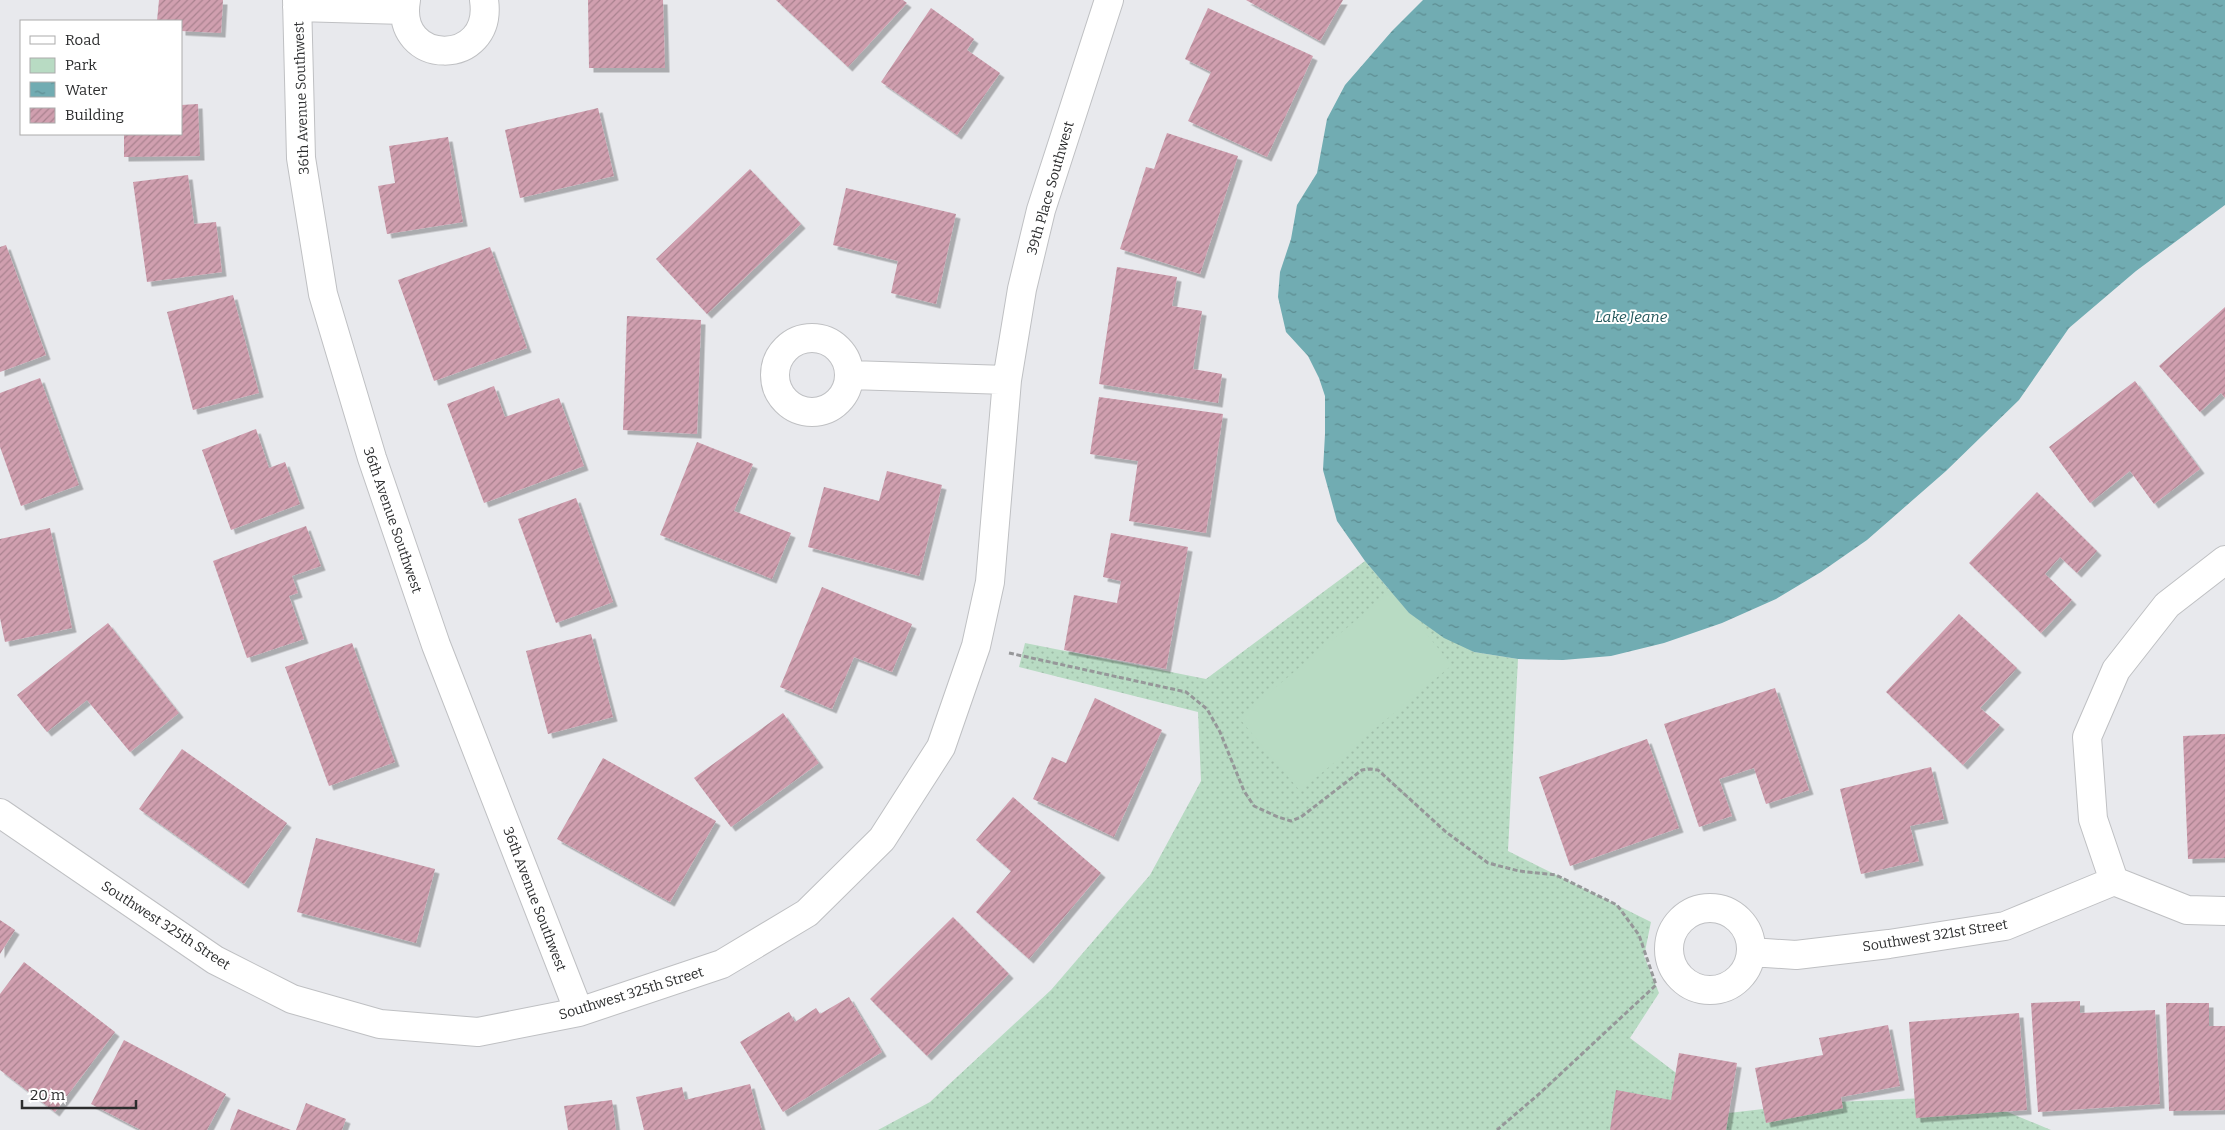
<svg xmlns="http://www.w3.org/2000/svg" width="2225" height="1130" font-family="Bitter,serif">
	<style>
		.grass { fill: url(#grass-dots) }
		.park { fill: #b8dbc3 }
		.water { fill: url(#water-ripples) }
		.building { fill: url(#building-hatch); filter: url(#shadow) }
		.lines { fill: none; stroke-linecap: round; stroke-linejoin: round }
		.minor-casing { stroke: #bfc0c3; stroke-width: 30 }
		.path { stroke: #969799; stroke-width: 3; stroke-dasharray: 5 2.5; stroke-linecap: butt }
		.minor { stroke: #fff; stroke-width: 28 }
		.labels { text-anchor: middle; stroke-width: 4; stroke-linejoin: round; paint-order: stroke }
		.street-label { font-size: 14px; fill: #2c2d2e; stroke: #fff }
		.water-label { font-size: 15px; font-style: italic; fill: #23575b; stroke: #fff }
	</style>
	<defs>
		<pattern id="grass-dots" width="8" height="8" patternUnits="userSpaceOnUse" patternTransform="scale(1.25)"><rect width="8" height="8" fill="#b8dbc3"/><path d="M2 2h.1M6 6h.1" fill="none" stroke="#9ebca8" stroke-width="1.8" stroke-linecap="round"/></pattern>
		<pattern id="water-ripples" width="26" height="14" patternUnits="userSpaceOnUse" patternTransform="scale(1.25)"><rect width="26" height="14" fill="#71acb2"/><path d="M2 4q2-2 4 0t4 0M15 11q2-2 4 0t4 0" fill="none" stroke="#5d8c91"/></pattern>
		<pattern id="building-hatch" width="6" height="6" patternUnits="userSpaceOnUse" patternTransform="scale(1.25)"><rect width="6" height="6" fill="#d09faf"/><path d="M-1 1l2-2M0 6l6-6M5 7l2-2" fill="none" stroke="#a9828f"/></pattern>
		<filter id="shadow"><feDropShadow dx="4.5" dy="4.5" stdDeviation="0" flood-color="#0004"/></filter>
	</defs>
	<rect width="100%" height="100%" fill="#e8e9ed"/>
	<path class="grass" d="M 1365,561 L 1409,613 L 1474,652 L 1518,659 L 1508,851 L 1651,922 L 1644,956 L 1659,993 L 1630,1038 L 1729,1113 L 1814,1103 L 1969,1096 L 2051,1130 L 878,1130 L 930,1102 L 1051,990 L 1150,875 L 1201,781 L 1198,712 L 1019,667 L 1025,643 L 1206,679 Z"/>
	<path class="park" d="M 1391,591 L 1452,665 L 1300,791 L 1239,718 Z"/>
	<path class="water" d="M 1423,0 L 2225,0 L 2225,205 L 2136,271 L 2069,328 L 2019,400 L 1946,471 L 1867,540 L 1821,572 L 1776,599 L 1722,623 L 1664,643 L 1611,656 L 1563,660 L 1518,659 L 1474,652 L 1444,638 L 1409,613 L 1365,561 L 1337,521 L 1323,470 L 1325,434 L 1325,396 L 1319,378 L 1308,356 L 1286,332 L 1278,297 L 1280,272 L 1291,239 L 1297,205 L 1317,173 L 1327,119 L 1345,85 L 1392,31 Z"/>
	<path class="building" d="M 159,0 L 223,0 L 221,33 L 181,31 L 181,21 L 157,21 Z
		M 588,0 L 663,0 L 665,68 L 589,68 Z
		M 776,0 L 903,0 L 907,3 L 848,67 Z
		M 1246,0 L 1343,0 L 1320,41 Z
		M 931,8 L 974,39 L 967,50 L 1000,73 L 957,135 L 881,82 Z
		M 1208,8 L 1313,56 L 1267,157 L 1188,121 L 1211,72 L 1185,59 Z
		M 198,104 L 200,156 L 124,157 L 124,134 L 181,134 L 181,105 Z
		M 598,108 L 614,176 L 520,198 L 505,130 Z
		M 1167,133 L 1238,156 L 1200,274 L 1120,249 L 1146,167 L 1154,169 Z
		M 448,137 L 463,222 L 387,234 L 378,186 L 395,183 L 389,146 Z
		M 750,169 L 801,224 L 707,314 L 656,259 Z
		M 188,175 L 194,224 L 216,222 L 222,272 L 147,282 L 133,182 Z
		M 846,188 L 956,214 L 936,304 L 891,293 L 898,261 L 833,245 Z
		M 6,245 L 46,355 L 0,372 L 0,247 Z
		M 490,247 L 527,348 L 434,381 L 398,280 Z
		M 1117,267 L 1177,277 L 1172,306 L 1202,311 L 1193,369 L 1222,374 L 1218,403 L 1099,384 Z
		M 233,295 L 259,393 L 193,410 L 167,312 Z
		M 2225,307 L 2225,398 L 2221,393 L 2200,412 L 2159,366 Z
		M 627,316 L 701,320 L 697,434 L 623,430 Z
		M 40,378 L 79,485 L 21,506 L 0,447 L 0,393 Z
		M 2135,381 L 2200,469 L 2154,504 L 2130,471 L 2090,503 L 2049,447 Z
		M 494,386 L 505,417 L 559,398 L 584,466 L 484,503 L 447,404 Z
		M 1099,397 L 1223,414 L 1206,533 L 1129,521 L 1138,461 L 1090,454 Z
		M 256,429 L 269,468 L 285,462 L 300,504 L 231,530 L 202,450 Z
		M 697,442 L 753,464 L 734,511 L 791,533 L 772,579 L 660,535 Z
		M 887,471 L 942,485 L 919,576 L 808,547 L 824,487 L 879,501 Z
		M 2037,492 L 2097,551 L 2077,573 L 2060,557 L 2045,574 L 2072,600 L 2041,633 L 1969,563 Z
		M 576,498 L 613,602 L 556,623 L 518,519 Z
		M 306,526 L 321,566 L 292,576 L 298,593 L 289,596 L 304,639 L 247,658 L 213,561 Z
		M 50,528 L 72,628 L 5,642 L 0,618 L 0,539 Z
		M 1111,533 L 1188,547 L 1166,669 L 1064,650 L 1074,595 L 1117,603 L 1121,581 L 1103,577 Z
		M 822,587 L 912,624 L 892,672 L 854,657 L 832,709 L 780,687 Z
		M 1959,614 L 2017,668 L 1980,708 L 2000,725 L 1963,765 L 1886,692 Z
		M 108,623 L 179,713 L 130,752 L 87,700 L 47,732 L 17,695 Z
		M 591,634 L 613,717 L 548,734 L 526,651 Z
		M 352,643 L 395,762 L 329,786 L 285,667 Z
		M 1775,688 L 1809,790 L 1766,804 L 1754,768 L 1719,779 L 1732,816 L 1699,827 L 1664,724 Z
		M 1095,698 L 1162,730 L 1114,837 L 1033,799 L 1052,757 L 1066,763 Z
		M 783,713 L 819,763 L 731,827 L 694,778 Z
		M 2225,734 L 2225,858 L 2188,859 L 2183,736 Z
		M 1647,739 L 1679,828 L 1570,866 L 1539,777 Z
		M 182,749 L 287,823 L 244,884 L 139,809 Z
		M 603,758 L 716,821 L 670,902 L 557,839 Z
		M 1931,767 L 1944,819 L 1910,826 L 1919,861 L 1861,874 L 1840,789 Z
		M 1013,797 L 1101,873 L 1029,959 L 976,912 L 1011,871 L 976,840 Z
		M 316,838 L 435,869 L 416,943 L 297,912 Z
		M 953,917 L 1009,974 L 927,1056 L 870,999 Z
		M 0,920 L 15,930 L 0,954 Z
		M 24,962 L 115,1032 L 55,1112 L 0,1070 L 0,994 Z
		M 849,997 L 882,1052 L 783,1112 L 740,1042 L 789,1012 L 795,1022 L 816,1008 L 820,1014 Z
		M 2080,1001 L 2080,1013 L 2155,1010 L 2160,1104 L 2038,1112 L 2031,1003 Z
		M 2166,1003 L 2209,1003 L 2209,1026 L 2225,1026 L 2225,1110 L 2169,1111 Z
		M 2019,1013 L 2027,1110 L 1916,1118 L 1909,1022 Z
		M 1888,1025 L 1900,1086 L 1841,1097 L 1843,1108 L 1766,1123 L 1755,1068 L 1823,1055 L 1819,1038 Z
		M 124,1040 L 226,1094 L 207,1130 L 141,1130 L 91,1104 Z
		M 1679,1053 L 1737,1063 L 1726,1130 L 1610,1130 L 1616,1090 L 1671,1100 Z
		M 750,1084 L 762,1130 L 644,1130 L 636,1097 L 682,1087 L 685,1100 Z
		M 612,1100 L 616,1130 L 568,1130 L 564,1106 Z
		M 306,1103 L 346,1119 L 342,1130 L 296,1130 Z
		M 238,1109 L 291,1130 L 230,1130 Z"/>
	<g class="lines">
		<g class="minor-casing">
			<path id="minor" d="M 297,0 L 301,158 L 323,294 L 372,458 L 436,645 L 579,1012
				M 406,0 C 394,67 494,68 484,0
				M 297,7 L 404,10
				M775 375a37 37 0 1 1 74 0a37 37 0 1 1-74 0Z
				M 850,375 L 1007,380
				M 0,813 L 215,960 L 292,999 L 380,1024 L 478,1032 L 579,1012 L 722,964 L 807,913 L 882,839 L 941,747 L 976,646 L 990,582 L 1007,380 L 1022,289 L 1041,210 L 1109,0
				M 2114,881 L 2093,819 L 2087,737 L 2116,670 L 2167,605 L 2225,560
				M1669 949a41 41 0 1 1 82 0a41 41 0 1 1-82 0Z
				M 1751,952 L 1796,955 L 1889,944 L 2005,926 L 2114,881 L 2187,910 L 2225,911"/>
		</g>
		<path class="path" d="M 1009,653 L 1186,692 L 1207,709 L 1220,732 L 1244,791 L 1254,806 L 1278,817 L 1291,821 L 1301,817 L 1362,770 L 1370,769 L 1378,770 L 1446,832 L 1488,863 L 1519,871 L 1556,875 L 1617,905 L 1639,935 L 1656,985 L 1539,1094 L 1497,1130"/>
		<use href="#minor" class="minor"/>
	</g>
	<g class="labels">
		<g class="street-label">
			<text transform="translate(301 98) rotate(-92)" y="5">36th Avenue Southwest</text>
			<text transform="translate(1050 188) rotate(-74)" y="5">39th Place Southwest</text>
			<text transform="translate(393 520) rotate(71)" y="5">36th Avenue Southwest</text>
			<text transform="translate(535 899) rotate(69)" y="5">36th Avenue Southwest</text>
			<text transform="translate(166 925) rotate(33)" y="5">Southwest 325th Street</text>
			<text transform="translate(1935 935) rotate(-9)" y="5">Southwest 321st Street</text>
			<text transform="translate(631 993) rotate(-17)" y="5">Southwest 325th Street</text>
		</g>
		<g class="water-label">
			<text x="1631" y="322">Lake Jeane</text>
		</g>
	</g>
	<rect x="20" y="20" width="162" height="115" fill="#ffffff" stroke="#ababab"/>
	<rect x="30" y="36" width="25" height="8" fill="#ffffff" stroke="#ababab"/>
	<text x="65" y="45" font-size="15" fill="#2c2d2e">Road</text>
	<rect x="30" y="58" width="25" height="15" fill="#b8dbc3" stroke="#ababab"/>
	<text x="65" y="70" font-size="15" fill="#2c2d2e">Park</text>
	<rect x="30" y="82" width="25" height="15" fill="url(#water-ripples)" stroke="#ababab"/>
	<text x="65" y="95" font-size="15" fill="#2c2d2e">Water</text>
	<rect x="30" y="108" width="25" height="15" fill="url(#building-hatch)" stroke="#ababab"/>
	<text x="65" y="120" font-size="15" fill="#2c2d2e">Building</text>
	<path d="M22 1100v8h114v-8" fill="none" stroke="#2c2d2e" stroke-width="2.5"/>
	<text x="30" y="1100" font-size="15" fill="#2c2d2e" stroke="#ffffff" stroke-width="4" paint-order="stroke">20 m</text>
</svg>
